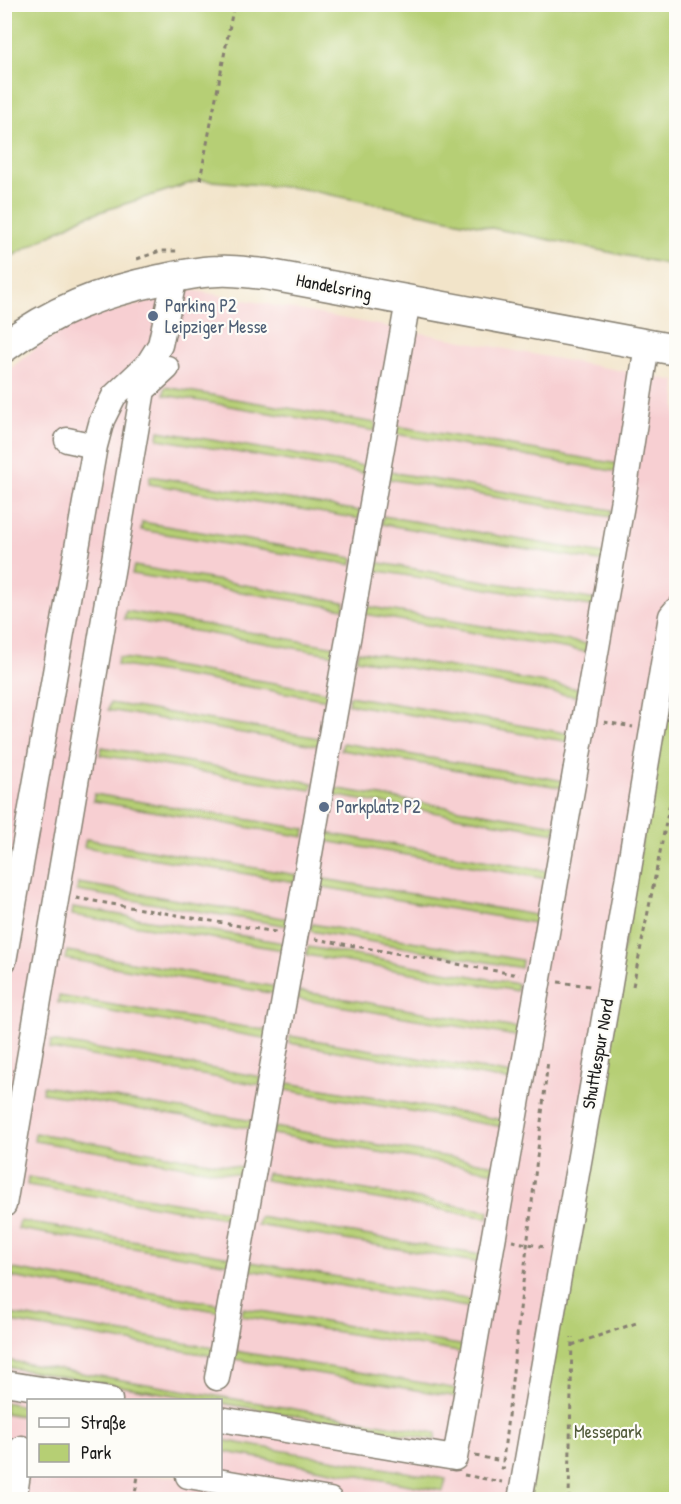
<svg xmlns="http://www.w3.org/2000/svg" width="681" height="1504" font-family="'Patrick Hand',sans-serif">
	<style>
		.built { fill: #f7cfd2; fill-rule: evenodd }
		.green { fill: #b6cf74; stroke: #697648; stroke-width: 1.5 }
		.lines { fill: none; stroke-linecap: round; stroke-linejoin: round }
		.minor-casing { stroke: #878072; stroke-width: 27 }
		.major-casing { stroke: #878072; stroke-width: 33 }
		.path { stroke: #878072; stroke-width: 3; stroke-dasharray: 4.5 4.5; stroke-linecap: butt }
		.minor { stroke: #fff; stroke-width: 24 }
		.major { stroke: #fff; stroke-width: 30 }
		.service-dot { fill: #5c6f8a; stroke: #fdfcf7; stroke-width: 2 }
		.labels { text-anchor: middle; stroke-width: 4.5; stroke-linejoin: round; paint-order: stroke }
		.street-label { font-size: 18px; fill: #1c1c1c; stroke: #fdfcf7 }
		.service-label { font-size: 18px; fill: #4e5e75; stroke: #fdfcf7; text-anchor: start }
		.park-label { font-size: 18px; fill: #525b3b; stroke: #fdfcf7 }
	</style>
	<rect width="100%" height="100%" fill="#fdfcf7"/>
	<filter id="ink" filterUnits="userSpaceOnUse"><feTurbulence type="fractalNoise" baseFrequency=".0167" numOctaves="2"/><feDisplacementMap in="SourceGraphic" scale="12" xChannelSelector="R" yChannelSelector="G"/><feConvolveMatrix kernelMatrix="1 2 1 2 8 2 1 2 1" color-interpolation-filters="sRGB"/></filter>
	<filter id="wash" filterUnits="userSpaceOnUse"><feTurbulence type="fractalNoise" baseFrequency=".008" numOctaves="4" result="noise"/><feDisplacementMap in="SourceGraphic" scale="24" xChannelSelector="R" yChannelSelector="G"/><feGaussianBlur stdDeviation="1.35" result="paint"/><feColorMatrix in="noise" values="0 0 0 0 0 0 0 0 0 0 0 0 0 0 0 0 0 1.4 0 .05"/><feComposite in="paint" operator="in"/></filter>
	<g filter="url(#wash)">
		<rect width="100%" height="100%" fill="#f2e4c9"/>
		<path class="built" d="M 192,290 L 676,381 L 676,1499 L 5,1500 L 5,373 L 38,346 L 63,330 L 89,318 ZM 28,1400 L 220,1400 L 220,1476 L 28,1476 Z"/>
		<path class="green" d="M 5,4 L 676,5 L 676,266 L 298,188 L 200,180 L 84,217 L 5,260 Z
			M 165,387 L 376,423 L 375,431 L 164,395 Z
			M 396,426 L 619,464 L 618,472 L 395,434 Z
			M 159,431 L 370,467 L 368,474 L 158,439 Z
			M 390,472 L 612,510 L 611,517 L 388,479 Z
			M 150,476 L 361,511 L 360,519 L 149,484 Z
			M 383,516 L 605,554 L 604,562 L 381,524 Z
			M 142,522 L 353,558 L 352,565 L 141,530 Z
			M 374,562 L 597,600 L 596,607 L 373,570 Z
			M 134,566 L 345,602 L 344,609 L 132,574 Z
			M 365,606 L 588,644 L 586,652 L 364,614 Z
			M 126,611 L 336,647 L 335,655 L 124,619 Z
			M 676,642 L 676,1499 L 528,1499 Z
			M 358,651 L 580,689 L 579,697 L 356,659 Z
			M 118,657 L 329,692 L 328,700 L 117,665 Z
			M 349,696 L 572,734 L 570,742 L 348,704 Z
			M 110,703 L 320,738 L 319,746 L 108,710 Z
			M 343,743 L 565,781 L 564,788 L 341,750 Z
			M 102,747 L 313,783 L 311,790 L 100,755 Z
			M 333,788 L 556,825 L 555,833 L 332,795 Z
			M 94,794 L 305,829 L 304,837 L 93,801 Z
			M 326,833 L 548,871 L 547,879 L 325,841 Z
			M 86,839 L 297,875 L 295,882 L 84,847 Z
			M 318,878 L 541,916 L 540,924 L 317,886 Z
			M 78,883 L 289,919 L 288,926 L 77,891 Z
			M 73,907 L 284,943 L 283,950 L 72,915 Z
			M 312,924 L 522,960 L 521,968 L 310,931 Z
			M 308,947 L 518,984 L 517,991 L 306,955 Z
			M 67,951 L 277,987 L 276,994 L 65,959 Z
			M 299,991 L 522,1029 L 521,1037 L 298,999 Z
			M 59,996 L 270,1031 L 269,1039 L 58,1003 Z
			M 290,1036 L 513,1074 L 512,1081 L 289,1043 Z
			M 51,1041 L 262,1077 L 260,1085 L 50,1049 Z
			M 282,1082 L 504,1120 L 503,1127 L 280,1089 Z
			M 43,1086 L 254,1121 L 253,1129 L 42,1093 Z
			M 274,1127 L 496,1165 L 495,1172 L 272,1134 Z
			M 35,1133 L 246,1168 L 245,1176 L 34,1141 Z
			M 267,1173 L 489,1211 L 488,1218 L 265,1180 Z
			M 28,1177 L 239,1213 L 238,1220 L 27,1185 Z
			M 259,1217 L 481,1255 L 480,1263 L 257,1225 Z
			M 20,1221 L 231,1257 L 229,1264 L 18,1229 Z
			M 251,1262 L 473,1300 L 472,1308 L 249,1270 Z
			M 13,1269 L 224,1305 L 222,1312 L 11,1277 Z
			M 243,1308 L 466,1346 L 464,1353 L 242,1316 Z
			M 4,1313 L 215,1348 L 214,1356 L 5,1321 Z
			M 235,1351 L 458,1389 L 457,1397 L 234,1359 Z
			M 5,1360 L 436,1433 L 435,1440 L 221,1403 L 220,1400 L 204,1400 L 5,1367 Z
			M 5,1402 L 28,1407 L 28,1417 L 5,1413 Z
			M 220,1440 L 221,1440 L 446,1479 L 443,1491 L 221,1451 Z"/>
	</g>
	<g filter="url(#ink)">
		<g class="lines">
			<g class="minor-casing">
				<path id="minor" d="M 67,440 L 95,446
					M 4,961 L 95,446 L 102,420 L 114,396 L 148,364 L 160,345 L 175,277
					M 4,1205 L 143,390 L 167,368
					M 217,1378 L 408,301
					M 4,1383 L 110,1400
					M 220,1419 L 455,1458 L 624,493 L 647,345
					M 188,1476 L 330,1500
					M 14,1500 L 22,1448
					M 520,1500 L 609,990 L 671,616 L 676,610"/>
			</g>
			<g class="major-casing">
				<path id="major" d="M 4,347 C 52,311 101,292 160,280 C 179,276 199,271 219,271 C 234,270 250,273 265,274 L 676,350"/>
			</g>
			<path class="path" d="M 200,180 L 234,4
				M 137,259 L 160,251 L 177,251
				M 604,722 L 633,727
				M 76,898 L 276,932
				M 315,939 L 519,975
				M 558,982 L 590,986
				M 633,986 L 676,773
				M 512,1241 L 544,1247
				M 572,1345 L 639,1322
				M 475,1456 L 503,1461
				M 505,1468 L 502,1468 L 503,1461 L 548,1060
				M 464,1475 L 502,1482
				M 134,1500 L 138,1476
				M 569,1500 L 572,1337"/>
			<use href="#minor" class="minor"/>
			<use href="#major" class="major"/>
		</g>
	</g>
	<g class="service-dot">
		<circle cx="153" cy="316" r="6"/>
		<circle cx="324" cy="807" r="6"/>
	</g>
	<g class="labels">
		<g class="street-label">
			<text transform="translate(334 287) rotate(11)" y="6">Handelsring</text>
			<text transform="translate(598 1054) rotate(-80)" y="6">Shuttlespur Nord</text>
		</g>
		<g class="service-label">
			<text x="165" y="312">Parking P2<tspan x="165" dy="21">Leipziger Messe</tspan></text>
			<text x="336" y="813">Parkplatz P2</text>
		</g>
		<g class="park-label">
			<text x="608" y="1438">Messepark</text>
		</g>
	</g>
	<rect width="681" height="1504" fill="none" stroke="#fdfcf7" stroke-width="24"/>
	<rect x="27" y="1399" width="195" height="78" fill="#fdfcf7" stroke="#a3a29f" stroke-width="1.5"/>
	<rect x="39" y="1418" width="30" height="9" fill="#ffffff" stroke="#a3a29f" stroke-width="1.5"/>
	<text x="81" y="1429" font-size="18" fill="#1c1c1c">Straße</text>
	<rect x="39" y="1444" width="30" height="18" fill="#b6cf74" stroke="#a3a29f" stroke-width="1.5"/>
	<text x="81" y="1459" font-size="18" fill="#1c1c1c">Park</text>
</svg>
